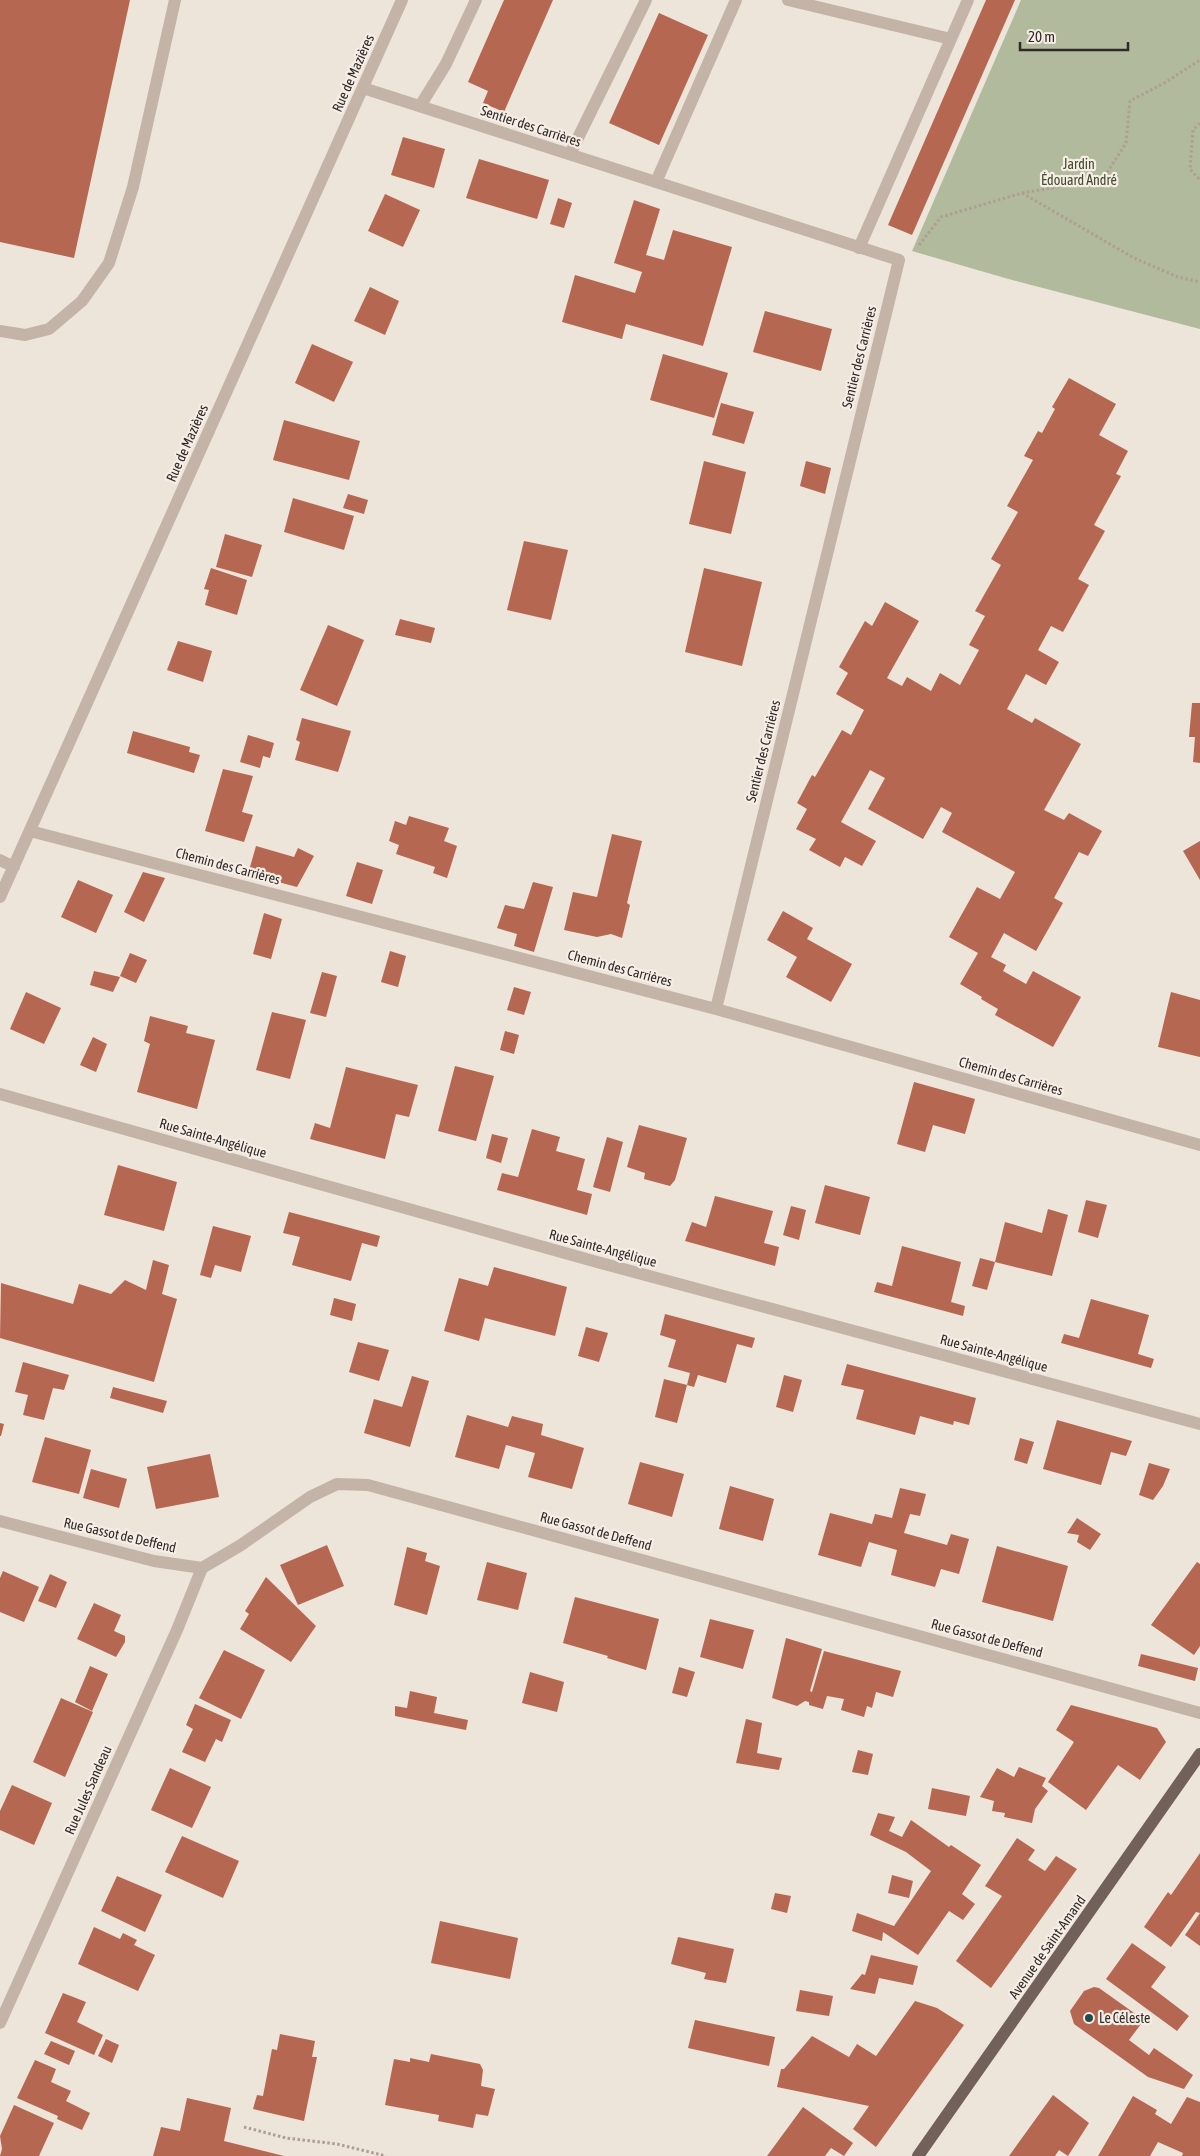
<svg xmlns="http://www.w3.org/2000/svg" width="1200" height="2156" font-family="'Asap Condensed',sans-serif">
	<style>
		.green { fill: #b1ba9c }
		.building { fill: #b56751 }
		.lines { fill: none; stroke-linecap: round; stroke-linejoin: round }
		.path { stroke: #af9e92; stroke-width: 3; stroke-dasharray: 2.5 2.5; stroke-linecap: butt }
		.lane { stroke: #c4b4a8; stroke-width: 12 }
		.street { stroke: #c4b4a8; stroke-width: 12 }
		.primary { stroke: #72615a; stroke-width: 12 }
		.poi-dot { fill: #224b4d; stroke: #f6eee6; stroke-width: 2 }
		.labels { text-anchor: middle; stroke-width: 4.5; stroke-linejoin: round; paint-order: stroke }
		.street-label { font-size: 14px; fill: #322a27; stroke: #f6eee6 }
		.park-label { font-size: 14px; fill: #424c2e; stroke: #f6eee6 }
		.poi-label { font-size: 14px; fill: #322a27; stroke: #f6eee6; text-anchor: start }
	</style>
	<rect width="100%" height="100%" fill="#ede4da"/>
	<path class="green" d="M 1021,0 L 1200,0 L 1200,329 L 1005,278 L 912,251 Z"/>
	<path class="building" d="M 0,0 L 130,0 L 74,258 L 0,242 Z
		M 504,0 L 553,0 L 504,112 L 483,103 L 488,91 L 468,82 Z
		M 986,0 L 1015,0 L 912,235 L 888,225 Z
		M 659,13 L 708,35 L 659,145 L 609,123 Z
		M 403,137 L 445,149 L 434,188 L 391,175 Z
		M 479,159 L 549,180 L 537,219 L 466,198 Z
		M 385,194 L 420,210 L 403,247 L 368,231 Z
		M 558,198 L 572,203 L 564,228 L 550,224 Z
		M 634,200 L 660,209 L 646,255 L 664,260 L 673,230 L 732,247 L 703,346 L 626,324 L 622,339 L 562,322 L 575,275 L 635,293 L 642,272 L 614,263 Z
		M 370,287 L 399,301 L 385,335 L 354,321 Z
		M 765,311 L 832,329 L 821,371 L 753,352 Z
		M 312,344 L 353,362 L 334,402 L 295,383 Z
		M 663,354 L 728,373 L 714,418 L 650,400 Z
		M 1069,378 L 1116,404 L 1099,435 L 1128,451 L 1116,474 L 1121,476 L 1094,525 L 1105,531 L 1078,579 L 1089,585 L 1063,632 L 1051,626 L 1038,650 L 1059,662 L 1046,685 L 1026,674 L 1007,709 L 1032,723 L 1035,718 L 1081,744 L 1044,810 L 1064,820 L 1069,813 L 1102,831 L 1088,856 L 1079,852 L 1054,898 L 1063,903 L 1036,951 L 1004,933 L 991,957 L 1006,965 L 1003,971 L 1026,984 L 1033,971 L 1081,997 L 1053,1047 L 995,1015 L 998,1009 L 981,999 L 982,997 L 960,984 L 978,953 L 949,937 L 977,887 L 1000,899 L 1015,872 L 942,832 L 952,813 L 941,807 L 923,839 L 868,809 L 885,778 L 870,770 L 841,822 L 876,841 L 862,866 L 845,857 L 840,867 L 809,850 L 816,839 L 796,829 L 807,809 L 797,803 L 812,775 L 815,777 L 842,730 L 851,735 L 864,710 L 836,694 L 848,673 L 839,667 L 865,621 L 872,626 L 885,602 L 919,621 L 887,678 L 902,686 L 907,677 L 931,691 L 940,673 L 960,685 L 979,650 L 969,645 L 985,616 L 975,611 L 1001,565 L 991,559 L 1018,512 L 1007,506 L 1033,460 L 1024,456 L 1038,431 L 1042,433 L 1055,409 L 1052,407 Z
		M 721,403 L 754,412 L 744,444 L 712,435 Z
		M 284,420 L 360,441 L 349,480 L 273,460 Z
		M 704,461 L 746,472 L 731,534 L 689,524 Z
		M 806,461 L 831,468 L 825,494 L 800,486 Z
		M 348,494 L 368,500 L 364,514 L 343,508 Z
		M 293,498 L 354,516 L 344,550 L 284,532 Z
		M 225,534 L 262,545 L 252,577 L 216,567 Z
		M 524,541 L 568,550 L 551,620 L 507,610 Z
		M 211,568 L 247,580 L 237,615 L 205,605 L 209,590 L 204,589 Z
		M 704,568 L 762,582 L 742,666 L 685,652 Z
		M 400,619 L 435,628 L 431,643 L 395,635 Z
		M 328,625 L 364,640 L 337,706 L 300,690 Z
		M 178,641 L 212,651 L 203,682 L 167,670 Z
		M 1192,703 L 1200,703 L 1200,763 L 1193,762 L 1195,737 L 1189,737 Z
		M 302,718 L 351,731 L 338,772 L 295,760 L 300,742 L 296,740 Z
		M 133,731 L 190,747 L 189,752 L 200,755 L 194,773 L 127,753 Z
		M 248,735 L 274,743 L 270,758 L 263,756 L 260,768 L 240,762 Z
		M 223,769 L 253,776 L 242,812 L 253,815 L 244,842 L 205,831 Z
		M 409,816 L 449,828 L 444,841 L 457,846 L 447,878 L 433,873 L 435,867 L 396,854 L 399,845 L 389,841 L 395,821 L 406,825 Z
		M 612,834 L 642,841 L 627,903 L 630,905 L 622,938 L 611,934 L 597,937 L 564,930 L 573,892 L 597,897 Z
		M 1200,841 L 1200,880 L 1183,851 Z
		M 256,846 L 294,857 L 298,848 L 314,856 L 297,887 L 248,874 Z
		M 357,862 L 383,870 L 372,904 L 346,896 Z
		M 143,872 L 165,878 L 144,922 L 124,912 Z
		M 78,880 L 113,895 L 96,933 L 61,917 Z
		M 533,882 L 553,887 L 534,952 L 514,946 L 517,934 L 497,928 L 505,905 L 524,909 Z
		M 783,911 L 813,928 L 807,939 L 852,964 L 831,1002 L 786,977 L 797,957 L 767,940 Z
		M 264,913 L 282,919 L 271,959 L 253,954 Z
		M 390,951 L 406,956 L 398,987 L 381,982 Z
		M 130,953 L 147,960 L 136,983 L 120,976 Z
		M 94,971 L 120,977 L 113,992 L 90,985 Z
		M 322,972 L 337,976 L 326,1017 L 310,1013 Z
		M 514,987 L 531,992 L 524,1015 L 507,1010 Z
		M 26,992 L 61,1008 L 44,1044 L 10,1029 Z
		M 1171,992 L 1200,1000 L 1200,1057 L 1158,1047 Z
		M 272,1012 L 306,1020 L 290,1079 L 256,1070 Z
		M 150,1016 L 188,1026 L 186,1033 L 215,1040 L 197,1109 L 137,1092 L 150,1044 L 144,1041 Z
		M 505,1031 L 519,1035 L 514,1054 L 500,1050 Z
		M 93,1037 L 107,1044 L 96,1072 L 80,1065 Z
		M 455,1066 L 494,1076 L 476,1141 L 438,1131 Z
		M 346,1067 L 418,1085 L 409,1117 L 396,1114 L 385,1159 L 310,1139 L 315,1123 L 330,1128 Z
		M 914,1082 L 975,1099 L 965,1134 L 933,1125 L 925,1152 L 897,1144 Z
		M 639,1125 L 687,1138 L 675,1180 L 670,1186 L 644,1179 L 645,1173 L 627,1167 Z
		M 532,1129 L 560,1137 L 556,1151 L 585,1159 L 577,1190 L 592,1194 L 587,1215 L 497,1190 L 502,1173 L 518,1177 Z
		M 492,1134 L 508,1138 L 501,1163 L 486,1158 Z
		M 607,1137 L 623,1142 L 610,1192 L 593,1187 Z
		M 118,1165 L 177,1182 L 164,1231 L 104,1215 Z
		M 825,1185 L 870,1197 L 860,1235 L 815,1223 Z
		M 715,1196 L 773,1211 L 764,1243 L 779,1247 L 775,1266 L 685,1241 L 692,1222 L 706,1227 Z
		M 1086,1200 L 1107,1205 L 1098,1238 L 1078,1232 Z
		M 791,1206 L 806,1210 L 799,1240 L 783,1235 Z
		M 1048,1209 L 1068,1215 L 1052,1276 L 995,1262 L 1005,1222 L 1042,1233 Z
		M 289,1212 L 335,1224 L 380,1236 L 377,1247 L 362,1243 L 351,1281 L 292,1265 L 300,1237 L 283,1233 Z
		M 213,1226 L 251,1236 L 241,1272 L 215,1265 L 211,1278 L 200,1275 Z
		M 902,1246 L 961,1262 L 951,1302 L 965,1306 L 963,1316 L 874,1292 L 877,1282 L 892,1286 Z
		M 980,1258 L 995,1262 L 987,1290 L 972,1286 Z
		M 153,1260 L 169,1265 L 162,1294 L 177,1299 L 154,1382 L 0,1338 L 1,1283 L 73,1304 L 79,1284 L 111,1294 L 125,1280 L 146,1290 Z
		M 494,1267 L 567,1287 L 555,1336 L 485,1318 L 479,1341 L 444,1331 L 459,1278 L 488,1286 Z
		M 334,1298 L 356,1304 L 352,1321 L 330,1315 Z
		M 1091,1299 L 1149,1315 L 1138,1354 L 1154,1359 L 1151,1368 L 1061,1343 L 1064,1334 L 1079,1338 Z
		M 665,1314 L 755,1338 L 752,1348 L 737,1344 L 726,1383 L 698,1375 L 694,1387 L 687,1385 L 690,1373 L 668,1367 L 676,1340 L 660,1335 Z
		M 586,1327 L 608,1333 L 599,1362 L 578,1356 Z
		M 358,1342 L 389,1350 L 379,1381 L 349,1372 Z
		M 23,1362 L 69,1375 L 64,1390 L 53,1388 L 44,1420 L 23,1415 L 28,1395 L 15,1392 Z
		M 847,1364 L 976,1398 L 969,1425 L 954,1421 L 953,1425 L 920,1416 L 915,1435 L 856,1419 L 864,1390 L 841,1385 Z
		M 784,1375 L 802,1380 L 793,1412 L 776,1407 Z
		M 412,1376 L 429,1381 L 410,1447 L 364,1433 L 374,1399 L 402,1407 Z
		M 664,1379 L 687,1385 L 677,1423 L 655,1417 Z
		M 113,1387 L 167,1401 L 163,1413 L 110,1398 Z
		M 467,1415 L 508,1427 L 512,1416 L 543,1424 L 541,1435 L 584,1448 L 572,1489 L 528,1477 L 535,1453 L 506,1445 L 499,1469 L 455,1457 Z
		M 1057,1420 L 1132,1441 L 1126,1456 L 1111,1452 L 1101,1485 L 1043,1469 Z
		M 0,1423 L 4,1424 L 1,1436 L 0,1436 Z
		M 45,1437 L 91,1450 L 79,1494 L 32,1482 Z
		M 1020,1438 L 1034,1442 L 1027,1464 L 1014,1460 Z
		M 210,1454 L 219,1497 L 156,1509 L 147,1467 Z
		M 640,1462 L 684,1474 L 672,1517 L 628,1504 Z
		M 1149,1463 L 1170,1469 L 1163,1486 L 1153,1500 L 1139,1495 Z
		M 91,1469 L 127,1479 L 119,1508 L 83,1498 Z
		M 730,1486 L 774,1499 L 763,1541 L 719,1529 Z
		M 900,1488 L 926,1494 L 920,1516 L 910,1514 L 904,1533 L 947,1545 L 951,1534 L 969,1539 L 959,1574 L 941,1569 L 935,1587 L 891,1575 L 897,1550 L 869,1542 L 861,1567 L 818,1555 L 830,1513 L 872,1524 L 875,1514 L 892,1518 Z
		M 1077,1518 L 1101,1534 L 1090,1550 L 1077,1542 L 1079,1535 L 1067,1533 Z
		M 327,1545 L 344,1586 L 298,1605 L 280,1565 Z
		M 997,1546 L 1068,1566 L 1053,1621 L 982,1602 Z
		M 407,1547 L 427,1553 L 425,1561 L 440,1566 L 427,1615 L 394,1605 Z
		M 487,1562 L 527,1573 L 518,1610 L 477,1600 Z
		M 1197,1562 L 1200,1564 L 1200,1646 L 1194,1655 L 1151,1625 Z
		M 3,1571 L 39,1587 L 24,1622 L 0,1612 L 0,1578 Z
		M 50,1574 L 67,1582 L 56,1608 L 38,1601 Z
		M 266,1577 L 316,1626 L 291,1662 L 240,1629 L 249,1614 L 245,1611 Z
		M 575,1597 L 659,1619 L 646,1670 L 607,1658 L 608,1656 L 563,1643 Z
		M 94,1603 L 121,1615 L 114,1631 L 125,1636 L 125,1642 L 116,1657 L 77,1639 Z
		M 710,1619 L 754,1630 L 743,1669 L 700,1657 Z
		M 786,1638 L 822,1649 L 810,1691 L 812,1692 L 824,1651 L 901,1671 L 893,1697 L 876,1692 L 872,1708 L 867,1706 L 864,1717 L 841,1710 L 844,1699 L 827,1696 L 823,1709 L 809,1705 L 809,1702 L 805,1701 L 797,1706 L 772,1698 Z
		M 224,1650 L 265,1670 L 241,1719 L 199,1698 Z
		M 1141,1654 L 1198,1668 L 1195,1681 L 1138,1666 Z
		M 90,1666 L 108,1674 L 92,1711 L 75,1702 Z
		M 679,1667 L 695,1672 L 687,1697 L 672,1693 Z
		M 530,1672 L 564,1682 L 557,1712 L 522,1703 Z
		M 410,1691 L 437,1697 L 434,1713 L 468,1720 L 466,1730 L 395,1716 L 395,1706 L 407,1708 Z
		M 61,1698 L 93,1712 L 65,1777 L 33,1762 Z
		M 195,1704 L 231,1720 L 222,1742 L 216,1739 L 205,1762 L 182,1752 L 193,1729 L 186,1725 Z
		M 1071,1705 L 1157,1728 L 1166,1742 L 1140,1780 L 1118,1765 L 1086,1810 L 1048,1782 L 1074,1742 L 1056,1730 Z
		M 746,1719 L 762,1723 L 757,1753 L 782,1758 L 779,1770 L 736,1763 Z
		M 858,1750 L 873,1754 L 868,1775 L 852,1772 Z
		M 1019,1767 L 1046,1778 L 1042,1786 L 1048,1791 L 1035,1809 L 1032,1823 L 1004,1817 L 1005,1813 L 992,1811 L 994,1801 L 980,1797 L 997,1768 L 1014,1777 Z
		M 170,1768 L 211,1787 L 192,1828 L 151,1810 Z
		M 12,1785 L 52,1803 L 34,1845 L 0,1830 L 0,1811 Z
		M 932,1788 L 970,1796 L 966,1816 L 928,1809 Z
		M 878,1813 L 895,1817 L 889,1831 L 902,1837 L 911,1820 L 949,1847 L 951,1845 L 981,1865 L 962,1894 L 975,1904 L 963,1920 L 949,1911 L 918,1955 L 883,1932 L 882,1941 L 852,1931 L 857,1913 L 894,1926 L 931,1871 L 906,1852 L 870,1835 Z
		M 182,1836 L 239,1861 L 223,1898 L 165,1872 Z
		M 1017,1838 L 1035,1850 L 1028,1860 L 1045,1871 L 1056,1856 L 1077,1869 L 991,1988 L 956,1961 L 1002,1896 L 985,1886 Z
		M 1200,1853 L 1200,1946 L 1185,1935 L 1200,1913 L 1196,1912 L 1171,1947 L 1144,1927 L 1168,1892 L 1171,1895 Z
		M 892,1875 L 913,1881 L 909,1898 L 888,1893 Z
		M 117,1876 L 162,1895 L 145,1932 L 101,1911 Z
		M 775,1893 L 791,1896 L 787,1913 L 771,1909 Z
		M 440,1921 L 518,1938 L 510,1979 L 431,1963 Z
		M 94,1927 L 120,1939 L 123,1933 L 137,1940 L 134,1945 L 155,1955 L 138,1991 L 78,1964 Z
		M 678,1937 L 734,1949 L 726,1983 L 704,1979 L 706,1973 L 671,1964 Z
		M 1132,1943 L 1166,1967 L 1151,1987 L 1189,2016 L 1177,2031 L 1106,1979 Z
		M 871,1955 L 918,1966 L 913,1985 L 879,1978 L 875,1994 L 850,1989 L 862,1974 L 865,1975 Z
		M 1094,1987 L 1099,1988 L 1144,2020 L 1129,2040 L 1149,2055 L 1154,2048 L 1193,2075 L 1184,2089 L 1148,2077 L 1074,2024 L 1070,2011 L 1084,1991 Z
		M 800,1990 L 833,1996 L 829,2016 L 796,2011 Z
		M 63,1993 L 86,2002 L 77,2022 L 103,2035 L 94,2055 L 45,2033 Z
		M 915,2001 L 937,2008 L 964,2025 L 876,2147 L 853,2129 L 869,2106 L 777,2087 L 781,2069 L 784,2069 L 812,2036 L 849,2057 L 857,2044 L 876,2056 Z
		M 695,2020 L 775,2037 L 769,2066 L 688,2048 Z
		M 280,2034 L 315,2041 L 312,2057 L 317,2057 L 304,2121 L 253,2109 L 257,2095 L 263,2096 L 272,2049 L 277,2050 Z
		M 106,2039 L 119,2045 L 112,2063 L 98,2056 Z
		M 51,2041 L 75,2051 L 69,2065 L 44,2054 Z
		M 431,2054 L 480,2064 L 483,2070 L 481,2086 L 495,2089 L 488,2116 L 476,2114 L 473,2128 L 438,2121 L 439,2115 L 385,2105 L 394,2059 L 410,2062 L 410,2058 L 429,2062 Z
		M 35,2060 L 56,2069 L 51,2082 L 71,2091 L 66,2101 L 90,2113 L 82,2130 L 57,2119 L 58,2116 L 17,2098 Z
		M 1053,2095 L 1089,2123 L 1068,2156 L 1059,2150 L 1055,2156 L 1009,2156 Z
		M 1133,2096 L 1157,2110 L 1155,2114 L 1171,2124 L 1187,2097 L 1200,2102 L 1200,2156 L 1182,2156 L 1183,2153 L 1158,2142 L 1150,2156 L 1098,2156 Z
		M 187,2098 L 231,2108 L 224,2141 L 284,2156 L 153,2156 L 161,2127 L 180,2131 Z
		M 14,2105 L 54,2123 L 39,2156 L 0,2156 L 2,2149 L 0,2136 Z
		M 803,2107 L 853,2143 L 844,2156 L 831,2148 L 825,2156 L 767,2156 Z"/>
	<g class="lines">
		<path class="path" d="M 1200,123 L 1193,130 L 1190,169 L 1200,180
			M 1022,193 L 1134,258 L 1178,277 L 1200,282
			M 919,245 L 941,217 L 1022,193 L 1103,179 L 1126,143 L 1130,101 L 1166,82 L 1200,60
			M 244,2127 L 286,2138 L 337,2144 L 386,2156"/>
		<path class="lane" d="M 788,0 L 951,39
			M 420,106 L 446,64 L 476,0
			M 570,154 L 646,0
			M 656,182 L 736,0
			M 859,248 L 968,0
			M 0,331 L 25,335 L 49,329 L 82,301 L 109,263 L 133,187 L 175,0"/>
		<path class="street" d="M 363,88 L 899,260 L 716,1009
			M 30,831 L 716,1009 L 1200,1145
			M 0,860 L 14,867
			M 0,897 L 402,0
			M 0,1094 L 597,1262 L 1200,1424
			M 0,1521 L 154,1561 L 202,1568 L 241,1545 L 310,1497 L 337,1484 L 368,1485 L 1200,1713
			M 0,2023 L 177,1630 L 202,1568"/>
		<path class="primary" d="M 918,2156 L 1200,1754"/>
	</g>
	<circle class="poi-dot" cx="1089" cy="2018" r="5"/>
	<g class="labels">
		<g class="street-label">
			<text transform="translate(353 73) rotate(-66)" y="5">Rue de Mazières</text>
			<text transform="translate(531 126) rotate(18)" y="5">Sentier des Carrières</text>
			<text transform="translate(859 357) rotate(-76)" y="5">Sentier des Carrières</text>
			<text transform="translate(187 443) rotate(-66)" y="5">Rue de Mazières</text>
			<text transform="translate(763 751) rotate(-76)" y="5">Sentier des Carrières</text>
			<text transform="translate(228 866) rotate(15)" y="5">Chemin des Carrières</text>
			<text transform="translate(620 968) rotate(15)" y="5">Chemin des Carrières</text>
			<text transform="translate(1011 1076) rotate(16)" y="5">Chemin des Carrières</text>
			<text transform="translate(213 1138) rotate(16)" y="5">Rue Sainte-Angélique</text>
			<text transform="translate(603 1248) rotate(15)" y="5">Rue Sainte-Angélique</text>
			<text transform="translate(994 1353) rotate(15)" y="5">Rue Sainte-Angélique</text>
			<text transform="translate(596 1531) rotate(15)" y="5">Rue Gassot de Deffend</text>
			<text transform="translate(120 1535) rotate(13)" y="5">Rue Gassot de Deffend</text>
			<text transform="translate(987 1638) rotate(15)" y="5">Rue Gassot de Deffend</text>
			<text transform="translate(88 1790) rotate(-66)" y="5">Rue Jules Sandeau</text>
			<text transform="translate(1047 1947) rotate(-55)" y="5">Avenue de Saint-Amand</text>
		</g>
		<g class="park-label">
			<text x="1079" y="169">Jardin<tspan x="1079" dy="16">Édouard André</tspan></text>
		</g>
		<g class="poi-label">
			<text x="1099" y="2023">Le Céleste</text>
		</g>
	</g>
	<path d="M1020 42v8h108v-8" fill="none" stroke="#322a27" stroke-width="2.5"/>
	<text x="1028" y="42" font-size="15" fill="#322a27" stroke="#f6eee6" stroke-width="4" paint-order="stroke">20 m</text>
</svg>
